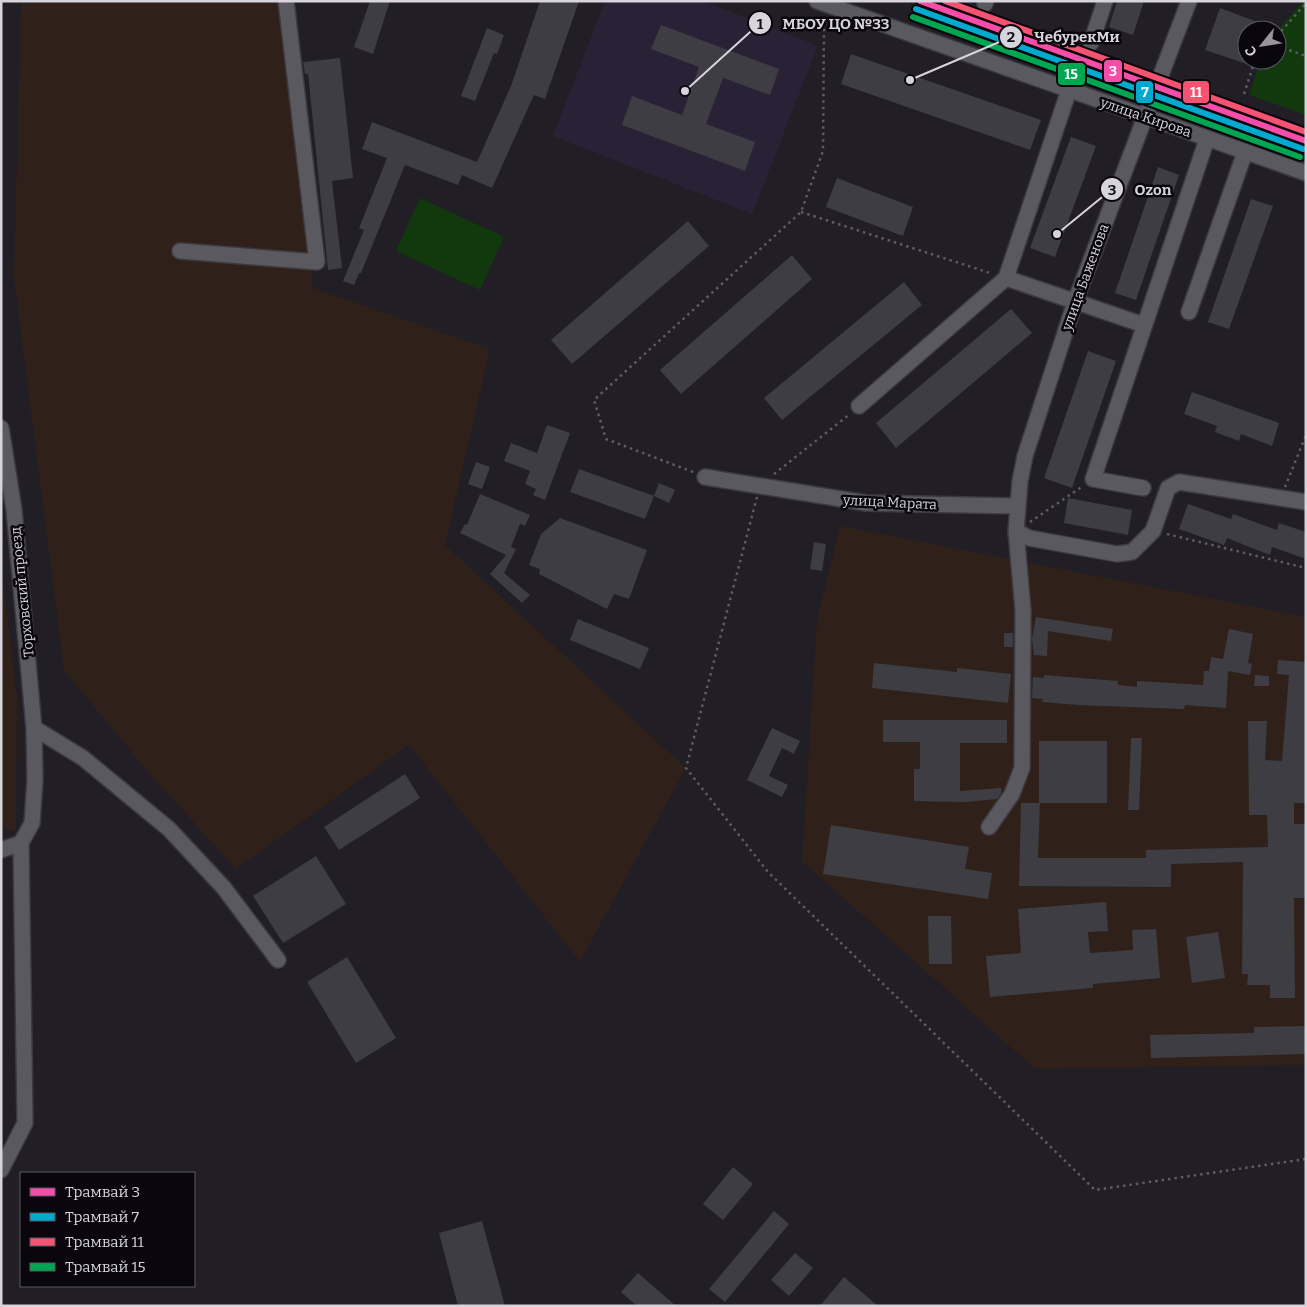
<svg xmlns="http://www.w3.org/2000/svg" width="1307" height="1307" font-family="Bitter,serif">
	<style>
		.built { fill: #292236 }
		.industrial { fill: #2f2119 }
		.park { fill: #12390e }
		.building { fill: #3e3d43 }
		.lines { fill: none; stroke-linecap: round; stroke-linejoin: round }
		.minor-casing { stroke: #3c3940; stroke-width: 18 }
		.path { stroke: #5e5c62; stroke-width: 2.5; stroke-dasharray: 2.5 4; stroke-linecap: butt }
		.minor { stroke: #5b5960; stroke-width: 15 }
		.tram-1-casing { stroke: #09070d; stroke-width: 10 }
		.tram-2-casing { stroke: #09070d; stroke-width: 10 }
		.tram-3-casing { stroke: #09070d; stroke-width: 10 }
		.tram-4-casing { stroke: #09070d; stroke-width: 10 }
		.tram-1 { stroke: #f54da8; stroke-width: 6 }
		.tram-2 { stroke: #00a9ce; stroke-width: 6 }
		.tram-3 { stroke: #f65372; stroke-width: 6 }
		.tram-4 { stroke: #00a651; stroke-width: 6 }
		.labels { text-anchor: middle; stroke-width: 5; stroke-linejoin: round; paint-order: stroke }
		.street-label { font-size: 14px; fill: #d7d4de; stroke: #09070d }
		.leader { fill: none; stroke: #d7d4de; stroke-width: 2 }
		.callout-dot { fill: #d7d4de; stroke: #09070d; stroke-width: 2 }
		.mark-label { font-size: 15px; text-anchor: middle; font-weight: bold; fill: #111 }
		.callout-label { font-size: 15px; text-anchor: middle; font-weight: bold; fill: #d7d4de; stroke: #09070d; stroke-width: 5; stroke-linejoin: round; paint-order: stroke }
		.line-badge { stroke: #09070d; stroke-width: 2 }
		.badge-label { font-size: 14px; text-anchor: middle; font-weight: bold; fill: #fff }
	</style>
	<rect width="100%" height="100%" fill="#211e26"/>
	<path class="built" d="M 605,1 L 703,1 L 818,46 L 752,214 L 553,136 Z"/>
	<path class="industrial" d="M 21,1 L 282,1 L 313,288 L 490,349 L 445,545 L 686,768 L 580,962 L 409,745 L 236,869 L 148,772 L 64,670 L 14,278 Z
		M 840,526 L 1306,617 L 1306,1065 L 1035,1069 L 802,861 L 817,620 Z
		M 1,565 L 17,697 L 16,831 L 1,828 Z"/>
	<path class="park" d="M 1303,1 L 1306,1 L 1306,115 L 1249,95 L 1261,60 L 1277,60 L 1277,31 Z
		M 420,198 L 504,237 L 480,290 L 396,251 Z"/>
	<path class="building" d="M 370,1 L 390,1 L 373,54 L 354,47 Z
		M 540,1 L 579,1 L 545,99 L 534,95 L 492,188 L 462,175 L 458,185 L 405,165 L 361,273 L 359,273 L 354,285 L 343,281 L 364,230 L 359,228 L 387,158 L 362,149 L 372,122 L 477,162 L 511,86 Z
		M 1117,1 L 1144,1 L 1133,35 L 1109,27 Z
		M 1220,8 L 1276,29 L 1247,30 L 1247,64 L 1205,50 Z
		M 661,25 L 779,69 L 770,95 L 723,78 L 706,124 L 755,142 L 745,171 L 622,125 L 632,96 L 682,115 L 699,67 L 651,49 Z
		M 487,28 L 504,35 L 497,54 L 494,53 L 475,101 L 461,96 Z
		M 851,54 L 1041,120 L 1030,150 L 841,84 Z
		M 340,58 L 353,178 L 332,181 L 342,268 L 328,270 L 308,74 L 305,74 L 303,62 Z
		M 1071,137 L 1096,146 L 1055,257 L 1030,248 Z
		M 1158,167 L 1179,175 L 1136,300 L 1115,293 Z
		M 837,178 L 913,207 L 903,236 L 826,207 Z
		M 1251,199 L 1273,206 L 1229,329 L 1208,322 Z
		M 688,221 L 709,246 L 572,364 L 551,340 Z
		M 792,255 L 812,279 L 681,394 L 660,370 Z
		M 904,282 L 922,305 L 782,420 L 764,398 Z
		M 1011,309 L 1032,333 L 896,448 L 876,423 Z
		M 1088,351 L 1116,361 L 1072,488 L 1044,478 Z
		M 1192,392 L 1279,423 L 1272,446 L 1241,434 L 1239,441 L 1215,432 L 1217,426 L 1184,414 Z
		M 547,425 L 570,433 L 545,500 L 533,495 L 536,489 L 525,484 L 530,471 L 504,461 L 511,443 L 537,453 Z
		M 476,462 L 490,467 L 482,489 L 468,484 Z
		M 579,469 L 654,496 L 645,519 L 570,492 Z
		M 659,483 L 675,490 L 669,503 L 654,496 Z
		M 480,494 L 530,515 L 525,526 L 520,524 L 511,547 L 516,549 L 504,573 L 530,595 L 522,603 L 490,574 L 506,555 L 460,533 L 465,524 L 467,525 Z
		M 1068,498 L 1132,510 L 1128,535 L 1064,523 Z
		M 1188,504 L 1231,519 L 1233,514 L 1277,530 L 1279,523 L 1306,532 L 1306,559 L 1272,547 L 1270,555 L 1227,538 L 1224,545 L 1179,529 Z
		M 560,518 L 647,550 L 629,599 L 614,594 L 607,609 L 539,574 L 540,569 L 529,565 L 541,534 Z
		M 814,542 L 826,544 L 822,571 L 810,569 Z
		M 1036,617 L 1113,629 L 1111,641 L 1048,631 L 1047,656 L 1034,655 L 1032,639 Z
		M 578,619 L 649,648 L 640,669 L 570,640 Z
		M 1229,629 L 1253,634 L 1248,663 L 1252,664 L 1250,675 L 1228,671 L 1226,708 L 1185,705 L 1184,709 L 1078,705 L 1042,702 L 1043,699 L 1032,698 L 1033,677 L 1044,678 L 1044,675 L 1118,681 L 1118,685 L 1137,687 L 1137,681 L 1203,685 L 1204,671 L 1209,671 L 1211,657 L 1223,659 Z
		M 1004,633 L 1013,633 L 1013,647 L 1004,647 Z
		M 1278,660 L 1306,662 L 1306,803 L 1294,803 L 1294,824 L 1306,824 L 1306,898 L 1294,898 L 1295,998 L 1270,998 L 1270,985 L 1247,985 L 1248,974 L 1242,974 L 1243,862 L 1171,864 L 1171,887 L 1019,886 L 1021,803 L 1040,803 L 1038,858 L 1146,858 L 1146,850 L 1268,847 L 1267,815 L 1249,815 L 1248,721 L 1267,721 L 1265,760 L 1282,761 L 1289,675 L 1277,674 Z
		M 874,663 L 957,672 L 957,668 L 1011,674 L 1008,703 L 872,688 Z
		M 1255,675 L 1269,676 L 1269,686 L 1254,686 Z
		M 883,720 L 1007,720 L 1007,743 L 960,743 L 960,791 L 1001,788 L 1001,793 L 997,799 L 965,802 L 914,801 L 914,769 L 920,769 L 920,742 L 883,742 Z
		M 772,728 L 800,741 L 794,754 L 782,748 L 769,776 L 788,785 L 782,797 L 747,780 Z
		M 1131,738 L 1142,738 L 1139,810 L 1128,810 Z
		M 1039,741 L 1107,741 L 1107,803 L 1039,803 Z
		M 405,774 L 420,798 L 339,850 L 324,827 Z
		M 831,825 L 969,847 L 965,869 L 992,873 L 988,899 L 823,874 Z
		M 316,856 L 346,904 L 283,943 L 253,896 Z
		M 1106,902 L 1108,931 L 1088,932 L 1090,953 L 1133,950 L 1132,930 L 1156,929 L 1160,978 L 1093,984 L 1093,988 L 990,997 L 986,956 L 1021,953 L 1018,909 Z
		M 928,916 L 951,916 L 952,964 L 929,964 Z
		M 1218,932 L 1225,978 L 1192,983 L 1186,937 Z
		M 347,957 L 396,1038 L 356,1063 L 307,982 Z
		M 1306,1026 L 1306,1054 L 1151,1058 L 1150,1035 L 1254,1033 L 1254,1027 Z
		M 733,1167 L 753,1184 L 723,1220 L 703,1204 Z
		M 774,1211 L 789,1224 L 725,1302 L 709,1289 Z
		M 482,1221 L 505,1306 L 458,1306 L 439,1233 Z
		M 795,1253 L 813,1268 L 789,1296 L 771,1280 Z
		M 638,1273 L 676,1306 L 637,1306 L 621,1292 Z
		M 844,1277 L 878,1306 L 820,1306 Z"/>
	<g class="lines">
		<g class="minor-casing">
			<path id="minor" d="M 817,1 L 1306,173
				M 985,4 L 986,1
				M 1091,43 L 1105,1
				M 180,251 L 317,262 L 286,1
				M 1006,278 L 1144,325
				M 1189,312 L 1245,152
				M 859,406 L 1006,278 L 1069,90
				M 1,428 L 14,510 L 34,728 L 35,780 L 32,823 L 21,843 L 1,850
				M 705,477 L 866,503 L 1017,506
				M 1143,488 L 1093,479 L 1207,139
				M 1016,531 L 1029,538 L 1117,554 L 1132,552 L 1153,531 L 1168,488 L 1179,482 L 1306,502
				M 34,728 L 83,758 L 169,829 L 224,888 L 278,960
				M 989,827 L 1012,794 L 1022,768 L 1023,610 L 1016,531 L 1020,481 L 1025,456 L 1075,302 L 1189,1
				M 1,1170 L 25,1123 L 21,843"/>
		</g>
		<path class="path" d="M 1277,36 L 1306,3
			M 1277,46 L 1306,56
			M 1244,94 L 1255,60
			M 801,212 L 990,273
			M 693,472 L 606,439 L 594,400 L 801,212 L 823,151 L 824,28
			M 774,474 L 850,414
			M 1285,487 L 1306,435
			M 757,497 L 686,768 L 768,872 L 1095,1190 L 1306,1159
			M 1030,522 L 1083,486
			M 1167,534 L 1306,568"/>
		<use href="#minor" class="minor"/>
		<g class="tram-1-casing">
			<path id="tram-1" d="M 920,1 L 1306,141"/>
		</g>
		<g class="tram-2-casing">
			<path id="tram-2" d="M 916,9 L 1303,149"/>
		</g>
		<g class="tram-3-casing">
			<path id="tram-3" d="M 945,1 L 1306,132"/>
		</g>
		<g class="tram-4-casing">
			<path id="tram-4" d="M 913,17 L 1300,157"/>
		</g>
		<use href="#tram-1" class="tram-1"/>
		<use href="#tram-2" class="tram-2"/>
		<use href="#tram-3" class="tram-3"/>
		<use href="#tram-4" class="tram-4"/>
	</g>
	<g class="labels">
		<g class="street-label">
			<text transform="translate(1146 117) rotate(19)" y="5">улица Кирова</text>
			<text transform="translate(1085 277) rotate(-70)" y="5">улица Баженова</text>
			<text transform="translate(890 502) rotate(3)" y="5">улица Марата</text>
			<text transform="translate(22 592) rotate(-96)" y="5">Торховский проезд</text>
		</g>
	</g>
	<path class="leader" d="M685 91L760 23M910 80L1011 37M1057 234L1112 189"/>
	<g class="callout-dot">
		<circle cx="685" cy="91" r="5"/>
		<circle cx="910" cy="80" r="5"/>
		<circle cx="1057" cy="234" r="5"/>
		<circle cx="760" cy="23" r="12"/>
		<circle cx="1011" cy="37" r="12"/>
		<circle cx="1112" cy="189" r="12"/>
	</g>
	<g class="mark-label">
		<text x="760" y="29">1</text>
		<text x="1011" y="42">2</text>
		<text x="1112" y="195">3</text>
	</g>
	<g class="callout-label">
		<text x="836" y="29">МБОУ ЦО №33</text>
		<text x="1077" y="42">ЧебурекМи</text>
		<text x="1153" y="195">Ozon</text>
	</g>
	<g class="line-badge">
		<rect x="1103" y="59" width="20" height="24" rx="5" fill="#f54da8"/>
		<rect x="1057" y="62" width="29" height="24" rx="5" fill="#00a651"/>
		<rect x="1135" y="80" width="19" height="24" rx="5" fill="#00a9ce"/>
		<rect x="1182" y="80" width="28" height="24" rx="5" fill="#f65372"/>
	</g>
	<g class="badge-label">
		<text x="1113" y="76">3</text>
		<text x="1071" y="79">15</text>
		<text x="1145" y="97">7</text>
		<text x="1196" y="97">11</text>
	</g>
	<rect width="1307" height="1307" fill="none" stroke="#d7d4de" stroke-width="5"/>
	<rect x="20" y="1172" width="175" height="115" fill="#09070d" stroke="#5b5961"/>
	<rect x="30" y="1188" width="25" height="8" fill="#f54da8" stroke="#5b5961"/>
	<text x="65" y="1197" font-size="15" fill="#d7d4de">Трамвай 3</text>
	<rect x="30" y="1213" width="25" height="8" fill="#00a9ce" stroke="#5b5961"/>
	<text x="65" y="1222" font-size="15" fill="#d7d4de">Трамвай 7</text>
	<rect x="30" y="1238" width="25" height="8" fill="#f65372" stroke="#5b5961"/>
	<text x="65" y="1247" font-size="15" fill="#d7d4de">Трамвай 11</text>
	<rect x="30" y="1263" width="25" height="8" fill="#00a651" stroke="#5b5961"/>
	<text x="65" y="1272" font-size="15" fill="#d7d4de">Трамвай 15</text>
	<g transform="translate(1262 45) rotate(240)"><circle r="24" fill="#09070d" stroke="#5b5961"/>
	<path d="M0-4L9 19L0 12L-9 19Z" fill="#97949e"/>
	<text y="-8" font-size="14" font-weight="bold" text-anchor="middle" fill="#d7d4de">С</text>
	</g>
</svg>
